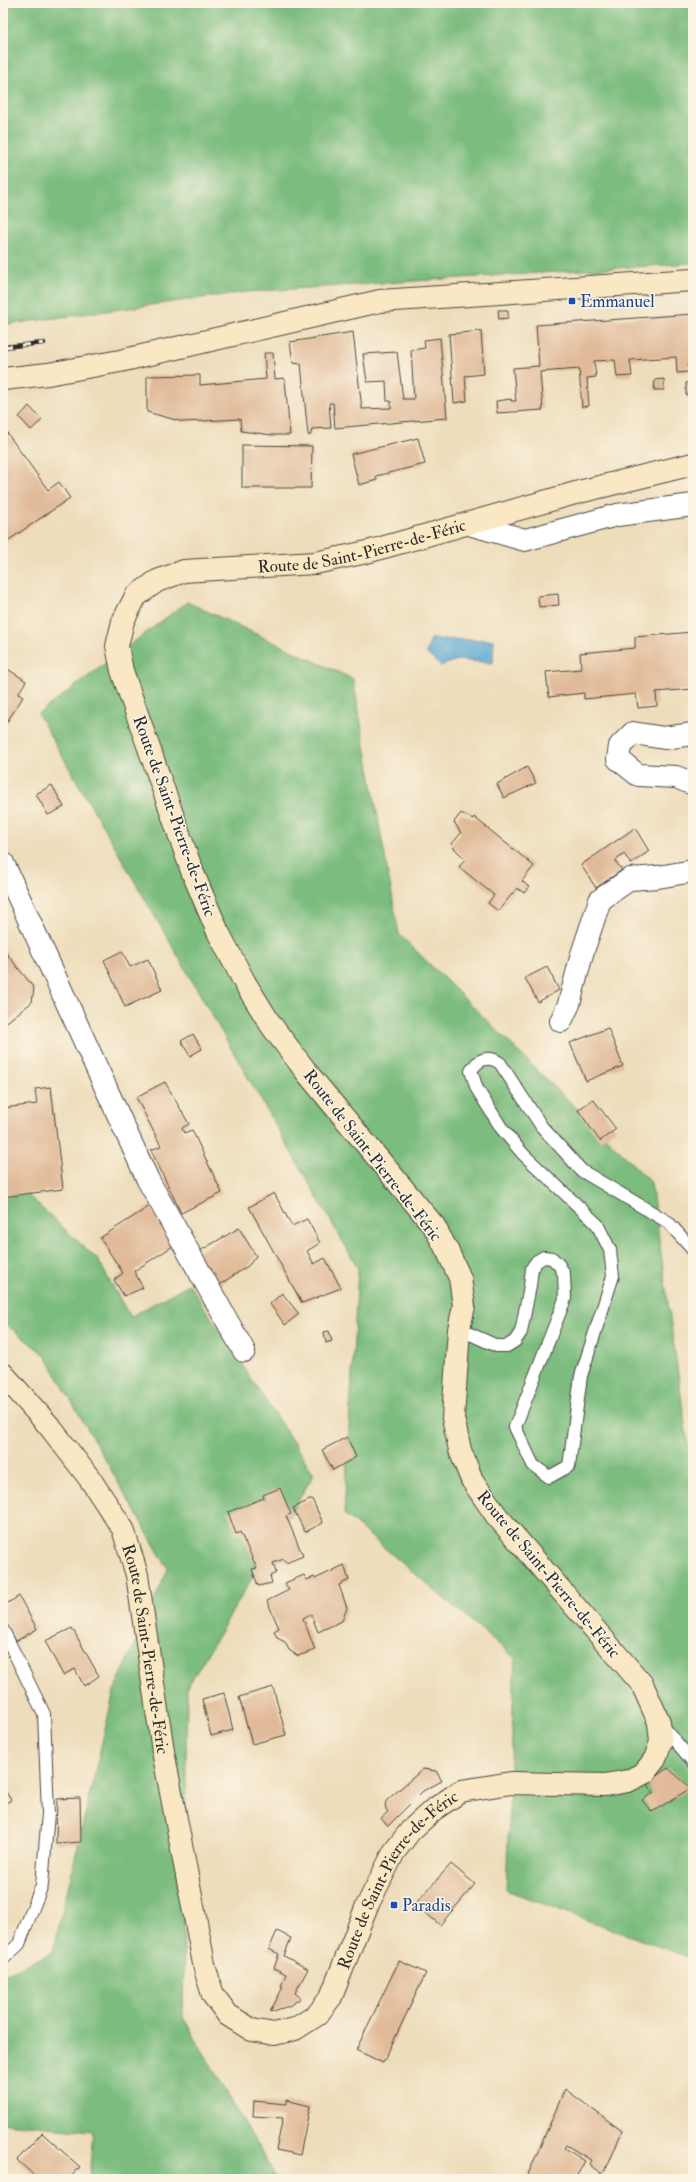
<svg xmlns="http://www.w3.org/2000/svg" width="696" height="2182" font-family="'IM FELL Double Pica',serif">
	<style>
		.forest { fill: #7bbc7e; stroke: #537454 }
		.water { fill: #58a4d0; stroke: #42687e }
		.building { fill: #e1bb99 }
		.lines { fill: none; stroke-linecap: round; stroke-linejoin: round }
		.lane-casing { stroke: #484641; stroke-width: 14 }
		.street-casing { stroke: #484641; stroke-width: 24 }
		.secondary-casing { stroke: #484641; stroke-width: 24 }
		.lane { stroke: #fff; stroke-width: 12 }
		.street { stroke: #fff; stroke-width: 22 }
		.secondary { stroke: #fae7c3; stroke-width: 22 }
		.rail-casing { stroke: #2b2b2b; stroke-width: 4.5 }
		.rail { stroke: #fcf5e5; stroke-width: 3; stroke-dasharray: 9; stroke-linecap: butt }
		.transit-dot { fill: #1a4fb4; stroke: #fcf5e5; stroke-width: 1.5 }
		.labels { text-anchor: middle; stroke-width: 3; stroke-linejoin: round; paint-order: stroke }
		.transit-label { font-size: 17px; fill: #164399; stroke: #fcf5e5; text-anchor: start }
		.street-label { font-size: 17px; fill: #2b2b2b; stroke: #fcf5e5 }
	</style>
	<rect width="100%" height="100%" fill="#fcf5e5"/>
	<filter id="ink" filterUnits="userSpaceOnUse"><feTurbulence type="fractalNoise" baseFrequency=".025" numOctaves="2"/><feDisplacementMap in="SourceGraphic" scale="8" xChannelSelector="R" yChannelSelector="G"/><feConvolveMatrix kernelMatrix="1 2 1 2 8 2 1 2 1" color-interpolation-filters="sRGB"/></filter>
	<filter id="wash" filterUnits="userSpaceOnUse"><feTurbulence type="fractalNoise" baseFrequency=".012" numOctaves="4" result="noise"/><feDisplacementMap in="SourceGraphic" scale="16" xChannelSelector="R" yChannelSelector="G"/><feGaussianBlur stdDeviation="0.9" result="paint"/><feColorMatrix in="noise" values="0 0 0 0 0 0 0 0 0 0 0 0 0 0 0 0 0 1.4 0 .05"/><feComposite in="paint" operator="in"/></filter>
	<g filter="url(#wash)">
		<rect width="100%" height="100%" fill="#edb"/>
		<path class="forest" d="M 3,3 L 693,3 L 693,263 L 246,292 L 3,325 Z
			M 187,602 L 353,679 L 399,934 L 651,1182 L 693,1481 L 693,1959 L 506,1890 L 515,1658 L 344,1514 L 358,1268 L 38,714 Z
			M 3,1172 L 98,1260 L 130,1317 L 189,1284 L 314,1474 L 187,1688 L 183,2017 L 277,2179 L 89,2179 L 93,2131 L 3,2123 L 3,1975 L 53,1952 L 114,1691 L 168,1569 L 45,1355 L 3,1322 Z"/>
		<path class="water" d="M 431,639 L 494,640 L 493,663 L 457,660 L 441,666 L 426,653 Z"/>
		<g id="blocks">
			<path class="building" d="M 498,310 L 508,310 L 508,318 L 499,319 Z
				M 693,314 L 693,365 L 688,365 L 688,372 L 677,373 L 676,357 L 630,360 L 632,376 L 617,377 L 615,360 L 594,361 L 596,377 L 587,378 L 589,406 L 582,407 L 579,369 L 540,372 L 543,410 L 497,413 L 496,401 L 511,399 L 511,401 L 516,401 L 513,368 L 539,366 L 536,325 Z
				M 481,331 L 484,374 L 465,376 L 467,401 L 454,403 L 449,334 Z
				M 353,332 L 362,409 L 391,408 L 391,401 L 387,401 L 386,381 L 367,382 L 363,354 L 397,352 L 403,399 L 414,399 L 411,350 L 425,348 L 424,340 L 440,338 L 447,418 L 335,428 L 333,403 L 329,403 L 331,428 L 312,429 L 310,436 L 308,435 L 301,364 L 293,363 L 290,342 Z
				M 264,353 L 273,353 L 275,379 L 284,378 L 285,380 L 290,435 L 272,435 L 241,431 L 240,419 L 183,422 L 147,412 L 147,376 L 200,375 L 200,385 L 266,379 Z
				M 664,379 L 664,390 L 654,390 L 655,380 Z
				M 686,383 L 693,383 L 693,394 L 686,395 Z
				M 29,406 L 42,420 L 31,430 L 19,417 Z
				M 5,430 L 48,490 L 59,482 L 70,498 L 3,544 L 3,431 Z
				M 418,438 L 425,464 L 376,476 L 377,480 L 359,485 L 351,454 Z
				M 242,445 L 312,446 L 311,488 L 242,488 Z
				M 558,594 L 559,605 L 539,607 L 538,596 Z
				M 693,632 L 693,689 L 656,692 L 657,706 L 638,708 L 636,694 L 584,699 L 584,693 L 549,697 L 546,672 L 581,669 L 580,653 L 635,648 L 635,637 Z
				M 3,666 L 26,681 L 18,694 L 23,697 L 5,725 L 3,724 Z
				M 527,767 L 536,783 L 504,798 L 497,784 Z
				M 52,785 L 64,807 L 48,815 L 36,794 Z
				M 461,813 L 473,819 L 474,817 L 534,866 L 522,881 L 529,887 L 524,893 L 517,888 L 498,911 L 488,903 L 494,895 L 459,867 L 465,859 L 451,845 L 461,833 L 454,822 Z
				M 635,828 L 649,851 L 631,864 L 624,854 L 615,861 L 622,870 L 596,888 L 581,865 Z
				M 3,949 L 34,988 L 32,1002 L 3,1025 Z
				M 122,951 L 130,967 L 148,959 L 162,990 L 125,1007 L 104,960 Z
				M 547,967 L 559,990 L 538,1002 L 525,978 Z
				M 608,1028 L 623,1066 L 586,1081 L 570,1043 Z
				M 193,1034 L 202,1049 L 190,1056 L 181,1041 Z
				M 165,1082 L 189,1124 L 182,1128 L 184,1133 L 192,1130 L 222,1193 L 181,1213 L 151,1150 L 161,1146 L 136,1097 Z
				M 51,1087 L 63,1189 L 3,1197 L 3,1108 L 37,1104 L 35,1089 Z
				M 593,1099 L 616,1129 L 600,1141 L 578,1110 Z
				M 274,1193 L 292,1226 L 307,1219 L 320,1243 L 307,1251 L 314,1264 L 325,1258 L 341,1288 L 302,1303 L 249,1207 Z
				M 150,1206 L 173,1246 L 134,1271 L 143,1288 L 124,1296 L 114,1280 L 123,1273 L 100,1238 Z
				M 239,1228 L 256,1256 L 248,1266 L 219,1285 L 198,1252 Z
				M 282,1293 L 299,1314 L 285,1325 L 270,1304 Z
				M 329,1331 L 332,1341 L 326,1343 L 324,1332 Z
				M 347,1437 L 356,1457 L 333,1470 L 322,1450 Z
				M 280,1488 L 291,1514 L 286,1516 L 303,1556 L 286,1563 L 284,1559 L 273,1563 L 276,1573 L 270,1576 L 272,1583 L 258,1586 L 252,1569 L 257,1568 L 240,1532 L 236,1534 L 228,1512 L 264,1498 L 263,1495 Z
				M 312,1499 L 323,1523 L 305,1532 L 293,1508 Z
				M 344,1565 L 349,1580 L 339,1585 L 347,1608 L 342,1621 L 318,1632 L 311,1614 L 303,1618 L 315,1650 L 298,1656 L 289,1650 L 285,1642 L 277,1638 L 274,1631 L 279,1628 L 267,1601 L 289,1590 L 285,1583 L 304,1575 L 307,1580 L 314,1577 L 315,1579 Z
				M 19,1596 L 37,1629 L 16,1641 L 3,1617 L 3,1606 Z
				M 72,1628 L 99,1676 L 84,1686 L 75,1669 L 63,1675 L 45,1641 Z
				M 273,1687 L 286,1735 L 252,1744 L 239,1697 Z
				M 224,1693 L 233,1730 L 211,1736 L 202,1699 Z
				M 668,1768 L 691,1788 L 652,1812 L 642,1800 L 653,1793 L 646,1783 Z
				M 423,1769 L 436,1771 L 442,1781 L 423,1791 L 388,1826 L 381,1818 L 388,1812 L 385,1808 L 386,1801 Z
				M 3,1787 L 11,1800 L 3,1805 Z
				M 80,1798 L 81,1842 L 56,1844 L 57,1799 Z
				M 451,1864 L 475,1884 L 440,1925 L 415,1904 Z
				M 277,1931 L 291,1938 L 284,1956 L 308,1969 L 295,1993 L 301,1998 L 289,2006 L 270,2012 L 283,1987 L 281,1986 L 286,1974 L 274,1968 L 279,1954 L 269,1949 Z
				M 399,1961 L 426,1973 L 383,2063 L 356,2050 Z
				M 565,2089 L 622,2131 L 609,2163 L 601,2174 L 589,2164 L 591,2160 L 566,2145 L 564,2148 L 585,2161 L 575,2179 L 532,2179 L 527,2177 Z
				M 286,2100 L 310,2106 L 300,2155 L 276,2150 L 283,2118 L 253,2116 L 254,2101 L 286,2104 Z
				M 42,2133 L 80,2167 L 69,2179 L 38,2179 L 17,2160 Z"/>
		</g>
	</g>
	<g filter="url(#ink)">
		<use href="#blocks" fill-opacity="0" stroke="#484641" stroke-width="1"/>
		<g class="lines">
			<g class="lane-casing">
				<path id="lane" d="M 459,1329 L 497,1346 L 507,1346 L 515,1341 L 521,1332 L 530,1286 L 532,1268 L 537,1261 L 544,1257 L 552,1258 L 559,1265 L 564,1274 L 565,1299 L 515,1427 L 533,1465 L 549,1477 L 569,1466 L 581,1376 L 613,1276 L 610,1250 L 597,1224 L 523,1154 L 502,1129 L 477,1089 L 471,1071 C 478,1059 488,1055 500,1063 L 542,1127 L 582,1171 L 668,1222 L 693,1250
					M 3,1630 L 44,1714 L 48,1813 L 42,1885 L 19,1944 L 3,1959
					M 661,1724 L 693,1762"/>
			</g>
			<g class="street-casing">
				<path id="street" d="M 469,524 L 525,540 L 617,515 L 693,505
					M 693,734 L 664,738 L 633,733 L 620,746 L 618,759 L 638,775 L 676,777 L 693,784
					M 3,863 L 148,1180 L 244,1351
					M 561,1021 L 569,1004 L 582,954 L 600,900 L 630,879 L 658,877 L 693,871"/>
			</g>
			<g class="secondary-casing">
				<g id="secondary">
					<path d="M 3,379 L 48,374 L 120,361 L 380,301 L 693,280"/>
					<path id="s1" d="M 3,1374 L 50,1427 L 90,1479 L 123,1529 L 137,1575 L 163,1751 L 205,1969 L 213,1995 L 228,2015 L 252,2030 L 274,2034 L 295,2029 L 317,2015 L 331,1997 L 366,1908 L 394,1852 L 411,1830 L 433,1810 L 461,1791 L 511,1783 L 605,1785 L 628,1781 L 644,1773 L 655,1759 L 661,1742 L 659,1722 L 642,1684 L 496,1515 L 472,1480 L 460,1450 L 453,1418 L 459,1329 L 464,1306 L 460,1278 L 448,1252 L 434,1226 L 308,1074 L 271,1025 L 245,983 L 218,932 L 192,871 L 122,671 L 117,646 L 123,621 L 136,596 L 157,581 L 184,571 L 315,563 L 367,552 L 579,492 L 693,464"/>
				</g>
			</g>
			<use href="#lane" class="lane"/>
			<use href="#street" class="street"/>
			<use href="#secondary" class="secondary"/>
			<g class="rail-casing">
				<path id="rail" d="M 3,347 L 44,343"/>
			</g>
			<use href="#rail" class="rail"/>
		</g>
	</g>
	<g class="transit-dot">
		<rect x="568" y="297" width="8" height="8" rx="2"/>
		<rect x="390" y="1901" width="8" height="8" rx="2"/>
	</g>
	<g class="labels">
		<g class="transit-label">
			<text x="580" y="307">Emmanuel</text>
			<text x="402" y="1911">Paradis</text>
		</g>
		<g class="street-label">
			<text dy="6" stroke="none"><textPath href="#s1" startOffset="2839">Route de Saint-Pierre-de-Féric</textPath></text>
			<text transform="translate(175 816) rotate(70)" y="6">Route de Saint-Pierre-de-Féric</text>
			<text transform="translate(373 1155) rotate(52)" y="6">Route de Saint-Pierre-de-Féric</text>
			<text transform="translate(549 1574) rotate(50)" y="6">Route de Saint-Pierre-de-Féric</text>
			<text dy="6" stroke="none"><textPath href="#s1" startOffset="319">Route de Saint-Pierre-de-Féric</textPath></text>
			<text dy="6" stroke="none"><textPath href="#s1" startOffset="955">Route de Saint-Pierre-de-Féric</textPath></text>
		</g>
	</g>
	<rect width="696" height="2182" fill="none" stroke="#fcf5e5" stroke-width="16"/>
</svg>
